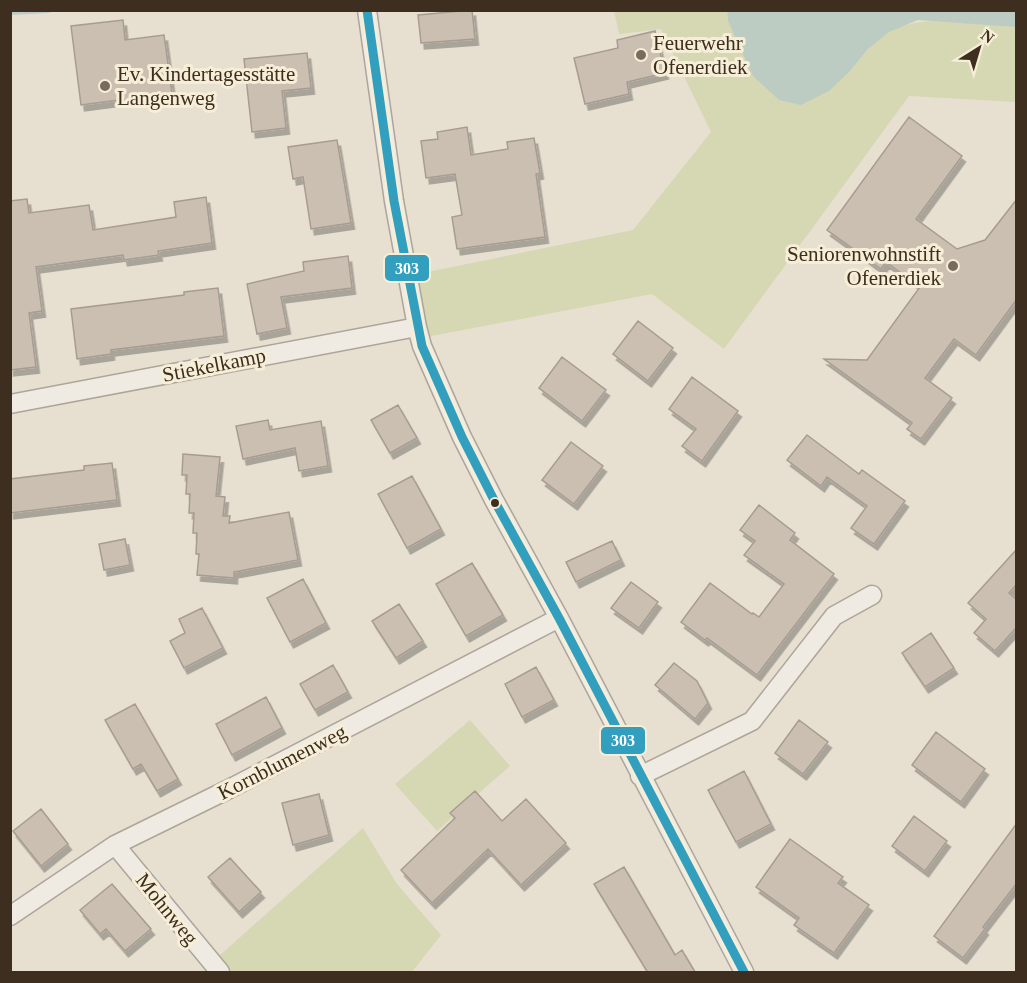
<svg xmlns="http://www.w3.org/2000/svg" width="1027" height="983" font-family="Georgia,serif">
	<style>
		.green { fill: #d6d7b3 }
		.water { fill: #bcccc2 }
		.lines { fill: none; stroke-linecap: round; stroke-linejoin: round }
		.stream { stroke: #bcccc2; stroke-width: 6 }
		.building { fill: #cbbfb2; stroke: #a89c90; stroke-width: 1.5; filter: url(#shadow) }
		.minor-casing { stroke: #ada599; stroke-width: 21 }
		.minor { stroke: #efebe3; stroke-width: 18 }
		.bus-1-casing { stroke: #f7eed8; stroke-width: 14 }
		.bus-1 { stroke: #339fbe; stroke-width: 9 }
		.poi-dot { fill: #786c5e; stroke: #f7eed8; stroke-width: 2 }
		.bus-dot { fill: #3d2e20; stroke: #f7eed8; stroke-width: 2 }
		.labels { text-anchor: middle; stroke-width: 6; stroke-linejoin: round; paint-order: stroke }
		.poi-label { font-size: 21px; fill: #3d2e20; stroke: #f7eed8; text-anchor: start }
		.street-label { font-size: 21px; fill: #3d2e20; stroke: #f7eed8 }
		.line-badge { stroke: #f7eed8; stroke-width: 2 }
		.badge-label { font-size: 16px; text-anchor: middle; font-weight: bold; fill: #fff }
	</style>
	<defs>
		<filter id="shadow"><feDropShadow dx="3.5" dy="6" stdDeviation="0" flood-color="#0004"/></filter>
	</defs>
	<rect width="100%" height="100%" fill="#e7e0d1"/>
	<path class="green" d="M 614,11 L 727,11 L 728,21 L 850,71 C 861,57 873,41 889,32 C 924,12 977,24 1016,27 L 1016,102 L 909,96 L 724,349 L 652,294 L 421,338 L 408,276 L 633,230 L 711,132 L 661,29 L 619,34 Z
		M 470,720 L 510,766 L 478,794 L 475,791 L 454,816 L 437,831 L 395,784 Z
		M 363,828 L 397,884 L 441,935 L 412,972 L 220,972 L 211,963 Z"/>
	<path class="water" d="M 727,11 L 1016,11 L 1016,27 L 918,20 L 889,32 L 868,49 L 850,71 L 829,91 L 801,105 L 779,100 L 753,76 L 728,21 Z"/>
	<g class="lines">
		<path class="stream" d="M 10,12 L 48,10"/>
	</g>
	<path class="building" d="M 472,10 L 475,39 L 421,43 L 418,15 Z
		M 123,20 L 125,40 L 164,35 L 172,93 L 81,105 L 71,26 Z
		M 655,31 L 665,73 L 627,82 L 629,94 L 585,104 L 574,58 L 618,48 L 617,40 Z
		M 307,53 L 311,88 L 282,91 L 286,128 L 252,132 L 244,59 Z
		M 909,117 L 962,156 L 916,219 L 957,249 L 985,240 L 1017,199 L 1017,299 L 976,355 L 954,339 L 925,378 L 952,398 L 921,439 L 907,429 L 912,423 L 824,359 L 867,360 L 920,287 L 886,262 L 881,269 L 827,230 Z
		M 467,127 L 471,155 L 508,149 L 507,142 L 534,138 L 540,173 L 536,174 L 545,237 L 457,249 L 452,217 L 462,215 L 455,174 L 426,178 L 421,141 L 438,139 L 437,132 Z
		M 337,140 L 351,223 L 311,229 L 303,177 L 293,179 L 288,147 Z
		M 206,197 L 212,243 L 158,251 L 159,255 L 124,260 L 123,255 L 36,267 L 42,311 L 29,313 L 36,367 L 10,370 L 10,201 L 27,199 L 29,213 L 89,205 L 93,230 L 176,217 L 174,202 Z
		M 348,256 L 352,288 L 281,297 L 287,328 L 257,334 L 247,284 L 304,271 L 303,262 Z
		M 218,288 L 224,336 L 111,350 L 111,354 L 77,359 L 71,309 L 184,295 L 184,292 Z
		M 638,321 L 673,348 L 648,381 L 613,354 Z
		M 562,357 L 606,390 L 582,421 L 539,388 Z
		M 692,377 L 738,411 L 702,461 L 682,446 L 696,429 L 669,409 Z
		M 398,405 L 417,438 L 390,453 L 371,420 Z
		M 268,420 L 270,430 L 321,421 L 328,466 L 299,471 L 295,448 L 243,459 L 236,426 Z
		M 807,435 L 859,474 L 862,470 L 905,501 L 874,544 L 851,528 L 867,506 L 827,477 L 821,486 L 787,460 Z
		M 571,442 L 603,466 L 574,504 L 542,480 Z
		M 183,454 L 220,457 L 216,496 L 225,497 L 223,516 L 230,516 L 229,523 L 289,512 L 298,560 L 234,572 L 234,578 L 197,575 L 199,554 L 196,554 L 197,533 L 193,533 L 194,513 L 189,513 L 190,494 L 186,494 L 187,475 L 182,475 Z
		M 112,463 L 117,500 L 10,513 L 10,479 L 84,470 L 84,466 Z
		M 412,476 L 441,529 L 407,548 L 378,494 Z
		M 759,505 L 795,533 L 790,540 L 834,574 L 757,675 L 707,638 L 705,640 L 681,622 L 710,583 L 752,614 L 753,613 L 759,617 L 784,584 L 744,555 L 755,541 L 740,530 Z
		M 125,539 L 130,565 L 104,570 L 99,544 Z
		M 612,541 L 621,560 L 576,582 L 566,562 Z
		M 1017,549 L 1017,584 L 1009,593 L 1017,600 L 1017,627 L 995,651 L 974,633 L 986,619 L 968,603 Z
		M 472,563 L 503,615 L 466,636 L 436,584 Z
		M 303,579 L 326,623 L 290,642 L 267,598 Z
		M 631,582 L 658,602 L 639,628 L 611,608 Z
		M 399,604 L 423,641 L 396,658 L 372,621 Z
		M 202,608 L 223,648 L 184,668 L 170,641 L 185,633 L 179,619 Z
		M 931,633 L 954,668 L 925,687 L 902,653 Z
		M 674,663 L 697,681 L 708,703 L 695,719 L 655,685 Z
		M 333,665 L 348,692 L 315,710 L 300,684 Z
		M 536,667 L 554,700 L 522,717 L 505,684 Z
		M 266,697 L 282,728 L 232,755 L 216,724 Z
		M 135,704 L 178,779 L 157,791 L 141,764 L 133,769 L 105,720 Z
		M 799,720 L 828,742 L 803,774 L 775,753 Z
		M 936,732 L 985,769 L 961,802 L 912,765 Z
		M 744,771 L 771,824 L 736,842 L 708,790 Z
		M 475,791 L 502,821 L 526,799 L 566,843 L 521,885 L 488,849 L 432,903 L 401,870 L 455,818 L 450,813 Z
		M 319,794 L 329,835 L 293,845 L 282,803 Z
		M 41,809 L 68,844 L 41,866 L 13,831 Z
		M 914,816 L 947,841 L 925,871 L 892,846 Z
		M 1017,823 L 1017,883 L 983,927 L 985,929 L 963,958 L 934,936 Z
		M 790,839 L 843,877 L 838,883 L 869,905 L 834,953 L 794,925 L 799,918 L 756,887 Z
		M 230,858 L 261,892 L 239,912 L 208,877 Z
		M 624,867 L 675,955 L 682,950 L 695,972 L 644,972 L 647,971 L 594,884 Z
		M 112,884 L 151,929 L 125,951 L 106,929 L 100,934 L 80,910 Z"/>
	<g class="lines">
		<g class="minor-casing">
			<path id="minor" d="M 367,10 L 394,201 L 417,327 L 422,346 L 462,437 L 494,500 L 559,618 L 744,972
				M 10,404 L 417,327
				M 640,776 L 752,721 L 834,616 L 872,595
				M 115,845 L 220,972
				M 10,916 L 115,845 L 229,789 L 559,618"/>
		</g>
		<use href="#minor" class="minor"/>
		<g class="bus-1-casing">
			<path id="bus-1" d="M 367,10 L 394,201 L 422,346 L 462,437 L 494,500 L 559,618 L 744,972"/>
		</g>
		<use href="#bus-1" class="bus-1"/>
	</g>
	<g class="poi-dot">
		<circle cx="641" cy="55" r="6"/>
		<circle cx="105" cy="86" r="6"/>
		<circle cx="953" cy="266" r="6"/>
	</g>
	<circle class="bus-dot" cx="495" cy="503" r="5"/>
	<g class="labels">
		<g class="poi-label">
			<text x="653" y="50">Feuerwehr<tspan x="653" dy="24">Ofenerdiek</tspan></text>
			<text x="117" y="81">Ev. Kindertagesstätte<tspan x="117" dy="24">Langenweg</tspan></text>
			<text x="941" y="261" text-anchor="end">Seniorenwohnstift<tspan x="941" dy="24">Ofenerdiek</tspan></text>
		</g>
		<g class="street-label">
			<text transform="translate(214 365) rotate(-11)" y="7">Stiekelkamp</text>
			<text transform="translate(282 762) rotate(-27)" y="7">Kornblumenweg</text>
			<text transform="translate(167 909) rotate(51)" y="7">Mohnweg</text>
		</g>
	</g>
	<g class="line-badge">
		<rect x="384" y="254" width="46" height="28" rx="6" fill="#339fbe"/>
		<rect x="600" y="726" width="46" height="29" rx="6" fill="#339fbe"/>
	</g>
	<g class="badge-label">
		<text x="407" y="274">303</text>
		<text x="623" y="746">303</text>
	</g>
	<rect width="1027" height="983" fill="none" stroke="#3d2e20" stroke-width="24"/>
	<g transform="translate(979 48) rotate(37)" stroke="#f7eed8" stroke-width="4.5" paint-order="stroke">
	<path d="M0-4.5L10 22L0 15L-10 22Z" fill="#3d2e20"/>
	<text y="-9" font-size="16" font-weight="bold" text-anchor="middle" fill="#3d2e20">N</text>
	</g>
</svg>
